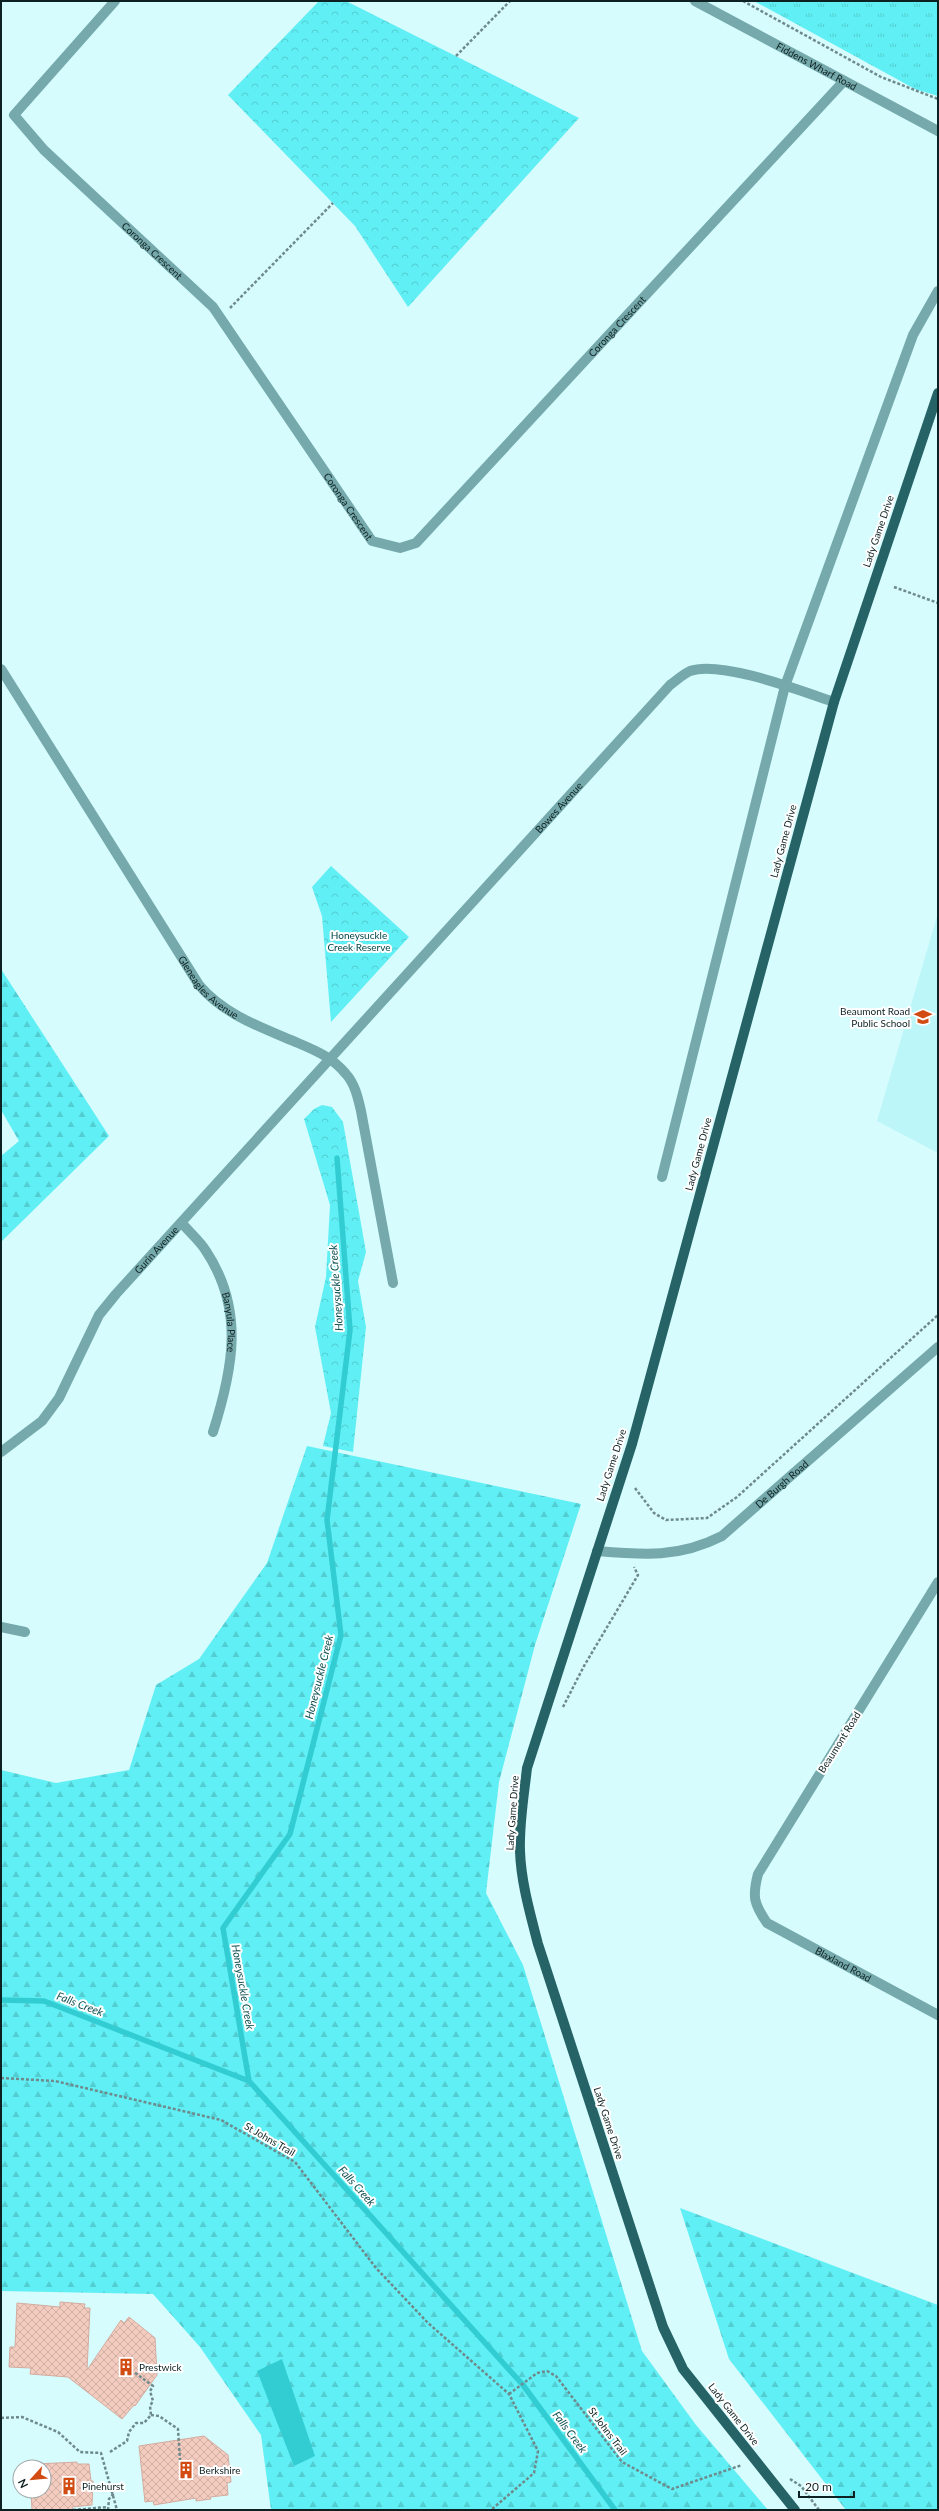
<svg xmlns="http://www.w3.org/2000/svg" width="939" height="2511" font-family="Lato,sans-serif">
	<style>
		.built { fill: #bcf6f8 }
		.grass { fill: url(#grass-tufts) }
		.forest { fill: url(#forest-firs) }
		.park { fill: url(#park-crowns) }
		.water { fill: #31cdd3 }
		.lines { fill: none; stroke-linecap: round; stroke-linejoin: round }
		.stream { stroke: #31cdd3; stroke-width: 5.5 }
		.building { fill: url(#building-cross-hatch); stroke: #d3ac9f }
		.path { stroke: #6e8a8c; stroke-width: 2.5; stroke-dasharray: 3 2; stroke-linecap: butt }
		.minor { stroke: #75a9ab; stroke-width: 10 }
		.major { stroke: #266366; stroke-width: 10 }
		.labels { text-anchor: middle; stroke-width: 4; stroke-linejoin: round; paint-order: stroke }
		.street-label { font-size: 10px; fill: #0e2122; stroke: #fff }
		.park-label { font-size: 10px; fill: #014749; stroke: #fff }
		.poi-label { font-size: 10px; fill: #0e2122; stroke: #fff; text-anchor: start }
		.water-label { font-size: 11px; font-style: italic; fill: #0e4f51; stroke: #fff }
	</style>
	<defs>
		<pattern id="grass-tufts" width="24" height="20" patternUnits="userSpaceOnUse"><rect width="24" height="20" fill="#60eff4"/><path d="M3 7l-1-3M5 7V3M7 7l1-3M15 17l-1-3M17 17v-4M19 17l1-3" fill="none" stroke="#52cdd1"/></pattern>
		<pattern id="forest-firs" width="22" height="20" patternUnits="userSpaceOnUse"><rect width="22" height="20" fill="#60eff4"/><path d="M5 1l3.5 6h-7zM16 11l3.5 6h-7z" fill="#52cdd1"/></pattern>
		<pattern id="park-crowns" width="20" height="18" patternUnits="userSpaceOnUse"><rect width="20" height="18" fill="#60eff4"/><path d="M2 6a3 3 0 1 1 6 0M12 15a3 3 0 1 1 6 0" fill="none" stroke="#52cdd1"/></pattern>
		<pattern id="building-cross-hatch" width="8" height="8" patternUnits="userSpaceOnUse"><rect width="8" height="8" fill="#f4ccbf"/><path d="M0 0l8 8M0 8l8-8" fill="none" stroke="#d0afa4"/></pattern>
	</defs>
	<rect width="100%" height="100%" fill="#d6fcfe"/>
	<path class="built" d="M 938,913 L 938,1153 L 877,1121 Z"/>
	<path class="grass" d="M 754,1 L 938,1 L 938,96 L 915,89 Z"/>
	<path class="forest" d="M 1,969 L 109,1136 L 1,1242 L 1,1156 L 19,1141 L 1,1110 Z
		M 307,1446 L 581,1504 L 535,1645 L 499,1782 L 486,1893 L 523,1965 L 642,2351 L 696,2425 L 768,2510 L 271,2510 L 261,2435 L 200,2347 L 153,2294 L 1,2291 L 1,1770 L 56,1783 L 129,1770 L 156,1685 L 199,1659 L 267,1563 Z
		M 680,2208 L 938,2305 L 938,2510 L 846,2510 L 729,2359 Z"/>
	<path class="park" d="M 319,1 L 346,1 L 579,118 L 408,307 L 355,226 L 228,95 Z
		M 331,866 L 409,937 L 331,1022 L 322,916 L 312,887 Z
		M 322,1105 L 332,1107 L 343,1122 L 366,1252 L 358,1281 L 366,1327 L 353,1452 L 323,1446 L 331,1413 L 315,1327 L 326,1277 L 330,1205 L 304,1119 L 314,1109 Z"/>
	<path class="water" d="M 282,2359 L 315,2456 L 294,2466 L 257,2371 Z"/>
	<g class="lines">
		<path class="stream" d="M 1,2000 L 44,2001 L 249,2081 L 523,2385 L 615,2510
			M 249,2081 L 223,1928 L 290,1834 L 341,1635 L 327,1520 L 350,1330 L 337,1158"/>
	</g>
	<path class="building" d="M 60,2302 L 85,2304 L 84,2308 L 90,2308 L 87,2370 L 121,2320 L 124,2323 L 129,2317 L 155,2338 L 157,2375 L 135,2406 L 134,2405 L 122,2419 L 68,2377 L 30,2374 L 31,2368 L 9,2367 L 10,2347 L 15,2347 L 17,2303 L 60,2307 Z
		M 204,2436 L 228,2455 L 231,2482 L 227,2483 L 228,2495 L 210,2497 L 211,2499 L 196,2501 L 196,2498 L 154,2505 L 153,2501 L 145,2502 L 139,2446 Z
		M 77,2462 L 77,2464 L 89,2464 L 91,2481 L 93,2481 L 92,2505 L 72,2507 L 73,2510 L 32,2510 L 31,2491 L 44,2491 L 44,2467 L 37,2467 L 37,2464 Z"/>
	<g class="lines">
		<path class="path" d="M 743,1 L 881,77 L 938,99
			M 456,56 L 510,1
			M 230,308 L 333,203
			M 894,587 L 938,603
			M 635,1488 L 654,1513 L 666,1520 L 707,1518 L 737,1497 L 938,1315
			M 563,1707 L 584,1666 L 638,1575 L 634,1567
			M 1,2078 L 55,2081 L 221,2120 L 295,2162 L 376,2268 L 428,2323 L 509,2394 L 538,2451 L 534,2473 L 491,2510
			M 509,2394 L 537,2373 L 547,2371 L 556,2376 L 622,2462 L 672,2489 L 742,2465
			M 151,2415 L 159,2416 L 178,2429 L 180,2460
			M 1,2418 L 22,2417 L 58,2432 L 80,2452 L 101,2453 L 117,2510
			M 110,2452 L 127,2441 L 129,2432 L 136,2423 L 144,2423 L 151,2415 L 150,2406 L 153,2401 L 150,2391 L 153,2386 L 134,2372
			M 790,2479 L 801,2486 L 819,2510
			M 73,2510 L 108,2507
			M 108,2510 L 109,2499 L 114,2493"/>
		<g class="minor">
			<path id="s1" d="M 115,1 L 14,115 L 44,150 L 213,307 L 372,541 L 400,548 L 416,543 L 844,81"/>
			<path id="s2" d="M 695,1 L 938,131"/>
			<path id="s3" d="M 1,669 L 199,985 C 224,1015 263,1028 298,1043 C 317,1051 333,1058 346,1074 C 355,1084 358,1098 361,1111 L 393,1283"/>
			<path d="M 662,1177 L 785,686 L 913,335 L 938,291"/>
			<path id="s4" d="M 182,1223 C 189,1232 200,1241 206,1251 C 245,1310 233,1369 213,1432"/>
			<path id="s5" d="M 1,1452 L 42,1421 L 59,1398 L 99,1315 L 116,1294 L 670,685 C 676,681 683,674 690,671 C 721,660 801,691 834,702"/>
			<path id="s6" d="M 597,1551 C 644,1555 679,1558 722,1536 L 938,1347"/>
			<path id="s7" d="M 938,1582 L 758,1874 C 752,1897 754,1904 767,1923 L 938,2015"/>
			<path d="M 1,1627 L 25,1632"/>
		</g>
		<path class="major" d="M 795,2510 L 683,2369 L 663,2327 L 538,1944 C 530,1913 521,1882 520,1851 C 519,1823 524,1795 527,1768 L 632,1444 L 834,702 L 938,393"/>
	</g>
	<defs>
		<g id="school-bare" transform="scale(1.38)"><path d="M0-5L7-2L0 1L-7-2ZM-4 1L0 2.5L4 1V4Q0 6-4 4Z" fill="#d14b12" stroke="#fff" stroke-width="2.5" paint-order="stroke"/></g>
		<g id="building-bare" transform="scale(1.38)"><path d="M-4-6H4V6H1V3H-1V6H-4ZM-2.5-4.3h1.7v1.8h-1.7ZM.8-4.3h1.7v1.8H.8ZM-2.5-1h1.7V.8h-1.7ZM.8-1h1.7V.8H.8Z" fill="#d14b12" stroke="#fff" stroke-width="2.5" paint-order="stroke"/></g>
	</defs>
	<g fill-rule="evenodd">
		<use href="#school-bare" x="923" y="1017"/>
		<use href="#building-bare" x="126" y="2367"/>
		<use href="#building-bare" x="186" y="2470"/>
		<use href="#building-bare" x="69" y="2486"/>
	</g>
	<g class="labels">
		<g class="street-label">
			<text dy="4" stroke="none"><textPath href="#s2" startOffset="138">Fiddens Wharf Road</textPath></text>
			<text dy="4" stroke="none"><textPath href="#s1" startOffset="346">Coronga Crescent</textPath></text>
			<text dy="4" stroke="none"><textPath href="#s1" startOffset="1053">Coronga Crescent</textPath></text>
			<text dy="4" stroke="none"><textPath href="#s1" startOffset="670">Coronga Crescent</textPath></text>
			<text transform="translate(878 531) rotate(-71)" y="4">Lady Game Drive</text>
			<text dy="4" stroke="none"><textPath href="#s5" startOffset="857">Bowes Avenue</textPath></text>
			<text transform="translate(783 841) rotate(-75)" y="4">Lady Game Drive</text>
			<text dy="4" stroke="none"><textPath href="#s3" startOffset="381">Gleneagles Avenue</textPath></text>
			<text transform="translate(698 1154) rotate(-75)" y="4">Lady Game Drive</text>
			<text dy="4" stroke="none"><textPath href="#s5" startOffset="259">Gurin Avenue</textPath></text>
			<text dy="4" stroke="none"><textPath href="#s4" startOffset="113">Banyula Place</textPath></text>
			<text transform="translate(611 1465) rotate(-72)" y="4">Lady Game Drive</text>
			<text dy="4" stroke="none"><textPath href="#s6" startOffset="207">De Burgh Road</textPath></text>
			<text transform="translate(839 1742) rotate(-58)" y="4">Beaumont Road</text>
			<text transform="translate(512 1813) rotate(-86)" y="4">Lady Game Drive</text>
			<text dy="4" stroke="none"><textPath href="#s7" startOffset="482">Blaxland Road</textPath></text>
			<text transform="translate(609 2123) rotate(72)" y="4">Lady Game Drive</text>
			<text transform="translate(270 2139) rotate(30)" y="4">St Johns Trail</text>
			<text transform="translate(734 2414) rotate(52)" y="4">Lady Game Drive</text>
			<text transform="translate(608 2431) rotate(53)" y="4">St Johns Trail</text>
		</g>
		<g class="park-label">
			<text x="359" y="939">Honeysuckle<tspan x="359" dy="12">Creek Reserve</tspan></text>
		</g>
		<g class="poi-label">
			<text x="910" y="1015" text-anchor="end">Beaumont Road<tspan x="910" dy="12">Public School</tspan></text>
			<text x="139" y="2371">Prestwick</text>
			<text x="199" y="2474">Berkshire</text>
			<text x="82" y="2490">Pinehurst</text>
		</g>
		<g class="water-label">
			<text transform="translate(336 1288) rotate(-94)" y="4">Honeysuckle Creek</text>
			<text transform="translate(319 1677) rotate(-76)" y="4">Honeysuckle Creek</text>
			<text transform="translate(243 1987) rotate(80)" y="4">Honeysuckle Creek</text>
			<text transform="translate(80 2004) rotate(21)" y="4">Falls Creek</text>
			<text transform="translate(357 2186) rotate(48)" y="4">Falls Creek</text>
			<text transform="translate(570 2432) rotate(53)" y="4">Falls Creek</text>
		</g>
	</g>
	<rect width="939" height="2511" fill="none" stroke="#0e2122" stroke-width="4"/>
	<g transform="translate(32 2479) rotate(243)"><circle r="19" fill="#ffffff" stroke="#9fa6a7"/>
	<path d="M0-3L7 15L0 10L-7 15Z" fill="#d14b12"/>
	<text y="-6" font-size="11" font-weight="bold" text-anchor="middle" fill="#0e2122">N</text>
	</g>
	<path d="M799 2491v6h55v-6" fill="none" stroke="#0e2122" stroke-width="2"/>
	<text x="805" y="2491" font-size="12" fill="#0e2122" stroke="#ffffff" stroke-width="3" paint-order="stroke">20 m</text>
</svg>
